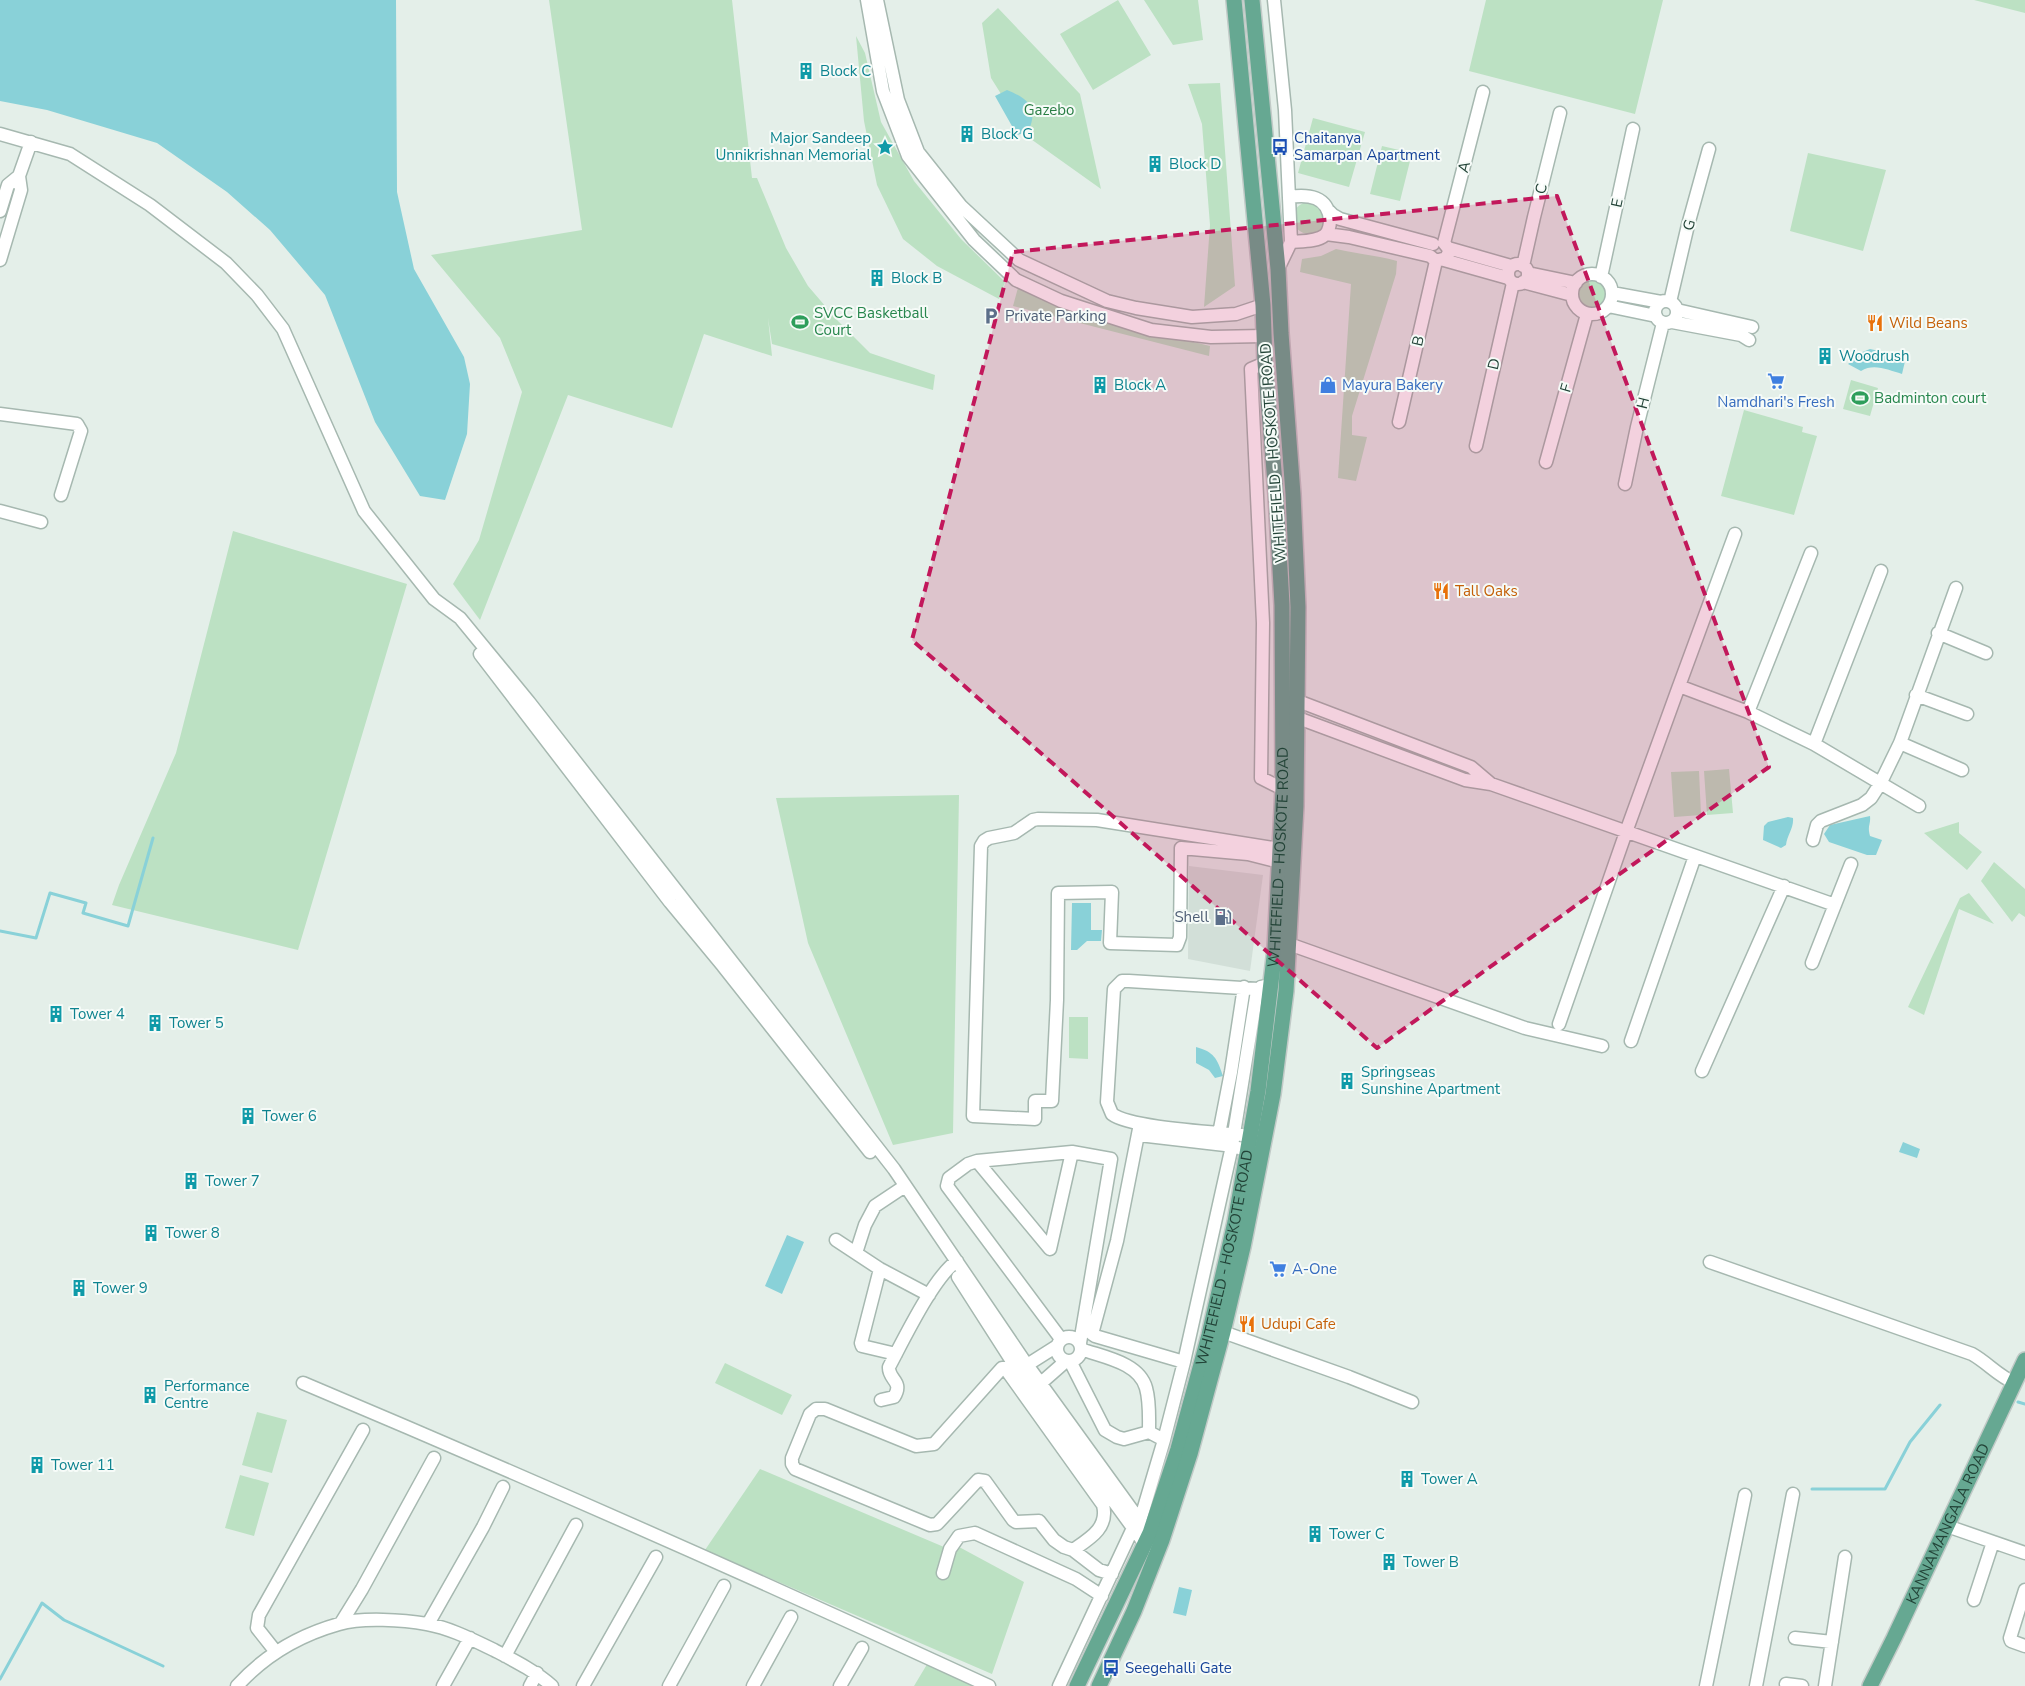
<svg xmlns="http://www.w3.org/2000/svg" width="2025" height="1686" font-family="'Nunito Sans',sans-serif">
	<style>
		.built { fill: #d2dfd8 }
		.green { fill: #bce1c3 }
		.water { fill: #89d1d8 }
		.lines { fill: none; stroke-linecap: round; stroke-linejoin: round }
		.stream { stroke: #89d1d8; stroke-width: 3 }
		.minor-casing { stroke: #a6b8b0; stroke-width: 15 }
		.major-casing { stroke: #c1cac7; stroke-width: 18 }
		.minor { stroke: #fff; stroke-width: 12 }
		.major { stroke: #66a892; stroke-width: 15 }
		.marked { fill: #c2185b; fill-opacity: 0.2; stroke: #c2185b; stroke-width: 4; stroke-dasharray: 10 6; stroke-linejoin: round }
		.labels { text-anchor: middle; stroke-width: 4; stroke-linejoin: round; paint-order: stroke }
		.culture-label { font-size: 15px; fill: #0d838f; stroke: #f6fbf8; text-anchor: start }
		.park-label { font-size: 15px; fill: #287d43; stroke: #f6fbf8 }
		.transit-label { font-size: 15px; fill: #164399; stroke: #f6fbf8; text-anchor: start }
		.street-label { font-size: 15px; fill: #224337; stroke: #f6fbf8 }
		.leisure-label { font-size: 15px; fill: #27864d; stroke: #f6fbf8; text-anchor: start }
		.service-label { font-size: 15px; fill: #4e5e75; stroke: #f6fbf8; text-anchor: start }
		.food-label { font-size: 15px; fill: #c56008; stroke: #f6fbf8; text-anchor: start }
		.shop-label { font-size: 15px; fill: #366cbe; stroke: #f6fbf8; text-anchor: start }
	</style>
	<rect width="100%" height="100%" fill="#e4efe9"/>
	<path class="built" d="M 1189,866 L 1263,875 L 1250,971 L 1188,959 Z"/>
	<path class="green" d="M 549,0 L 732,0 L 752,178 L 757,178 L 786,248 L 808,286 L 838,321 L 870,353 L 935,375 L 933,390 L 772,344 L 768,318 L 772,356 L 704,334 L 672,428 L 568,395 L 480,620 L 453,584 L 479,540 L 522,392 L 500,338 L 431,255 L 582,230 Z
		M 1118,0 L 1151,55 L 1093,90 L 1060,34 Z
		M 1144,0 L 1198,0 L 1203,40 L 1173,45 Z
		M 1486,0 L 1663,0 L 1635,114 L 1469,71 Z
		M 1974,0 L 2025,0 L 2025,13 Z
		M 998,8 L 1080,94 L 1101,189 L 1028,137 L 991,78 L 982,23 Z
		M 856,36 L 865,53 L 881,122 L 914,181 L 961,239 L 1005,282 L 999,299 L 937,266 L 903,239 L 877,185 L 864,121 Z
		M 1220,83 L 1235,286 L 1204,307 L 1210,225 L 1202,124 L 1188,84 Z
		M 1313,118 L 1365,132 L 1349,187 L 1298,173 Z
		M 1382,146 L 1412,153 L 1400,201 L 1370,194 Z
		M 1808,153 L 1886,170 L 1863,251 L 1790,231 Z
		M1293 218a16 16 0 1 1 32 0a16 16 0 1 1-32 0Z
		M 1336,249 C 1356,254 1377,255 1397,261 L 1396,274 L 1352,416 L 1352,435 L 1367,437 L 1356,481 L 1338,478 L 1351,284 L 1300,272 L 1302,259 L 1321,256 Z
		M1578 295a14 14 0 1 1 28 0a14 14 0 1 1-28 0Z
		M 1019,284 L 1127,326 L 1210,346 L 1209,356 L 1013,306 Z
		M 1851,380 L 1878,388 L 1870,416 L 1843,409 Z
		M 1744,410 L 1803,427 L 1802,432 L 1817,436 L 1794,515 L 1721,496 Z
		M 233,531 L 407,584 L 298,950 L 112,905 L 119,885 L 176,753 Z
		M 1729,769 L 1733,813 L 1707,815 L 1704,771 Z
		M 1699,771 L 1701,815 L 1674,817 L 1671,772 Z
		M 959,795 L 953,1133 L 893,1145 L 808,943 L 776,798 Z
		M 1959,822 L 1959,833 L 1982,852 L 1967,870 L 1924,833 Z
		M 1994,862 L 2025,889 L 2025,917 L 2019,913 L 2012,922 L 1981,881 Z
		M 1969,893 L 1994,924 L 1959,909 L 1924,1015 L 1908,1007 L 1960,898 Z
		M 1069,1017 L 1088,1017 L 1088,1059 L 1069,1058 Z
		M 725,1363 L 792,1395 L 782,1415 L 715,1383 Z
		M 257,1412 L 287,1420 L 272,1473 L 242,1465 Z
		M 760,1469 L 944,1547 L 948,1541 L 1024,1582 L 992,1674 L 705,1550 Z
		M 240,1475 L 269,1483 L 254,1536 L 225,1528 Z
		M 929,1661 L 982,1686 L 914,1686 Z"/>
	<path class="water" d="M 0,0 L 396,0 L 397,192 L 414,269 L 464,357 L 470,384 L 467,434 L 445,500 L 420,496 L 375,422 L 325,295 L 270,230 L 227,192 L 157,143 L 47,110 L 0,101 Z
		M 1007,90 C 1029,99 1039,108 1028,132 L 1017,135 L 995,96 Z
		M 1870,349 L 1906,357 L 1902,374 C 1888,370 1874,363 1861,371 L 1848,364 L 1860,353 Z
		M 1870,816 C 1871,825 1867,825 1870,836 L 1882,840 L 1876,855 L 1867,855 L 1829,842 L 1824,834 L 1830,825 Z
		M 1788,817 L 1793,818 C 1794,828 1787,835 1786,845 L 1781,848 L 1763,840 L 1764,826 L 1768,822 Z
		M 1072,903 L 1091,903 L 1091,930 L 1102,930 L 1101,941 L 1087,941 L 1077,950 L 1071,950 Z
		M 1196,1047 C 1214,1052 1217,1058 1223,1076 L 1215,1078 L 1209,1070 L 1196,1063 Z
		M 1903,1142 L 1920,1149 L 1917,1158 L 1899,1152 Z
		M 787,1235 L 804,1242 L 782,1294 L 765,1286 Z
		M 1179,1587 L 1192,1590 L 1186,1616 L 1173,1613 Z"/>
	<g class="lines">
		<path class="stream" d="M 0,931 L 36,938 L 50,893 L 86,903 L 83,913 L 128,926 L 153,838
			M 2018,1402 L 2025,1404
			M 1812,1489 L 1885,1489 L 1910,1442 L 1940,1405
			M 0,1679 L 42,1603 L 64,1620 L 163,1666"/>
		<g class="minor-casing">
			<path id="minor" d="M 867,0 L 883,91 L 908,156 L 974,240 L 1016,280 L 1061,301 L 1151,330 L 1211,337 L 1264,336
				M 877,0 L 898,100 L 918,152 L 961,206 L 1019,260 L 1107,301 L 1136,308 L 1192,317 L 1236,314 L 1263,305
				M 1274,0 L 1285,110 L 1291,242
				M 0,134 L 70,154 L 150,205 L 226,263 L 257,295 L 283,329 L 364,511 L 434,599 L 460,618 L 529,702 L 894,1169 L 1025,1362 L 1140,1521 L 1150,1533 L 1155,1536
				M 1328,210 L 1333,215 L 1340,219 L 1433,244
				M 0,211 L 8,185 L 19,176
				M 1326,234 L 1349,237 L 1430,256 L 1436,261 L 1446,258 L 1449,252 L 1448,248
				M 1444,243 L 1483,92
				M 1444,243 L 1448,248 L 1511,266
				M 0,260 L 21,190 L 19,176 L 31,142
				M 1444,260 L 1508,278
				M1508 274a10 10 0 1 1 20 0a10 10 0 1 1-20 0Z
				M 1523,266 L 1534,217 L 1560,113
				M 1278,269 L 1291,242 C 1301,241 1317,242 1325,235 C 1329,231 1330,225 1330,220 C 1328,196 1308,194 1289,197
				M 1528,273 L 1576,283
				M1572 294a20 20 0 1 1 40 0a20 20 0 1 1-40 0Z
				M 1601,277 L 1633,129
				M 1523,282 L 1572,295
				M 1612,293 L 1661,302
				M1655 312a11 11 0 1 1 22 0a11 11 0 1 1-22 0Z
				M 1670,302 L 1688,225 L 1709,149
				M 1608,306 L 1656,316
				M 1677,310 L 1752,327
				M 1672,322 L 1741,335 L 1749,340
				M 1265,363 L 1251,369 L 1263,623 L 1261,778 L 1283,789
				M 0,414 L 77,424 L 81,431 L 61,495
				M 1399,422 L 1436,261
				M 1476,446 L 1513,283
				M 1546,462 L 1587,314
				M 1625,484 L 1637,427 L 1663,323
				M 0,511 L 41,522
				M 1735,534 L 1679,686 L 1748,712 L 1814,744 L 1919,806
				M 1938,633 L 1986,653
				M 480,654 L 670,902 L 723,966 L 870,1152
				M 1916,695 L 1967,714
				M 1298,701 L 1471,767 L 1491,784
				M 1748,712 L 1811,553
				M 1298,718 L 1465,780 L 1491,784 L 1835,905
				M 1900,743 L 1962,770
				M 1814,744 L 1881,571
				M 1813,840 L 1817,825 L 1821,821 L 1862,805 L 1871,798 L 1880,784 L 1900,743 L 1956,588
				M 1280,862 L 1248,854 L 1181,848 L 1180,937 L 1177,945 L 1110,943 L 1112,892 L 1058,893 L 1057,1000 L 1052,1101 L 1035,1101 L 1035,1119 L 973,1116 L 981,846 L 984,841 L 989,838 L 1014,833 L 1033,820 L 1038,819 L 1097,820 L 1280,849
				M 1289,944 L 1525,1028 L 1602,1046
				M 1812,963 L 1851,864
				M 1559,1024 L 1626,832 L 1679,686
				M 1631,1041 L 1695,856
				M 1702,1071 L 1784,886
				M 1140,1124 L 1117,1241 L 1092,1334 L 1095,1336 L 1184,1362
				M 1139,1135 L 1225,1145 L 1248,1150
				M 1242,1135 C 1215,1132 1130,1128 1112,1114 L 1107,1102 L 1114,989 L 1122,981 L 1129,981 L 1258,989
				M 1217,1144 L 1231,1072 L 1244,987
				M 977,1161 L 1050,1249 L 1072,1152
				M 836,1240 L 880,1269 L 929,1295
				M 856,1253 L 865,1225 L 875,1206 L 905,1186
				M 1710,1262 L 1972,1354 C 1988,1363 1998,1376 2015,1383
				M 880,1269 L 861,1343 L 862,1346 L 896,1354
				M 958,1277 L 1015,1366 L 1144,1543 L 1153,1548
				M 1223,1332 L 1349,1377 L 1412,1402
				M1057 1349a12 12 0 1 1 24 0a12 12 0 1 1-24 0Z
				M 1061,1339 L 947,1186 L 949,1178 L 968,1164 L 977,1161 L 1072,1152 L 1111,1159 L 1080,1343
				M 1081,1349 C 1102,1357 1139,1362 1146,1388 C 1150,1402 1149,1418 1149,1432 L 1164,1440
				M 1070,1361 L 1105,1430 L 1117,1437 L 1124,1439 L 1149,1432
				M 1027,1365 L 1057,1346
				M 303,1383 C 533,1480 762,1581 989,1686
				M 1041,1383 L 1066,1361
				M 881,1400 L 894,1397 C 904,1381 888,1380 889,1367 C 903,1341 934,1276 957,1261
				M 1947,1526 L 2025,1553
				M 1073,1550 C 1089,1539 1109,1528 1103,1505 L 1005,1368 L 1002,1368 L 934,1444 L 916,1446 L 825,1409 L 816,1409 L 810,1414 L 792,1458 L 792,1464 L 795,1469 L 930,1525 L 937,1524 L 978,1480 L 985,1481 L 1013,1520 L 1016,1522 L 1039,1521 L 1054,1540 L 1064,1547 L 1073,1550 L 1099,1570 L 1112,1574
				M 943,1573 L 950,1549 L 959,1536 L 975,1533 L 1076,1579 L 1102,1596
				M 2025,1590 L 2010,1638 L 2011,1641 L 2025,1646
				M 1974,1600 L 1993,1542
				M 341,1623 L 362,1589 L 434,1458
				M 428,1624 L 483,1527 L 503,1487
				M 1795,1638 L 1832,1642
				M 276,1652 L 257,1628 L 259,1615 L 363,1430
				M 505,1656 L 576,1525
				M 1786,1684 L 1802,1686
				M 237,1686 C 264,1656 300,1635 339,1624 C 362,1617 404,1620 427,1624 C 450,1628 473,1640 494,1650 C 515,1661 535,1671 552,1686
				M 443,1686 L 470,1638
				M 530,1686 L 537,1673
				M 583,1686 L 656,1557
				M 669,1686 L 724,1586
				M 753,1686 L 791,1617
				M 840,1686 L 862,1648
				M 1059,1686 L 1133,1528 L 1140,1521 L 1164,1440 L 1184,1362 L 1232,1146 L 1257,991 L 1261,987 L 1271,985
				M 1706,1686 L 1745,1495
				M 1756,1686 L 1793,1494
				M 1825,1686 L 1845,1557"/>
		</g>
		<g class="major-casing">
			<g id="major">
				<path id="s1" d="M 1077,1686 L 1150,1533 L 1178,1449 L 1209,1335 L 1235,1222 L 1258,1091 L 1275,949 L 1283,789 L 1282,605 L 1276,495 L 1265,363 L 1263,305 L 1234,0"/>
				<path d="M 1099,1686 L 1134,1611 L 1162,1540 L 1190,1454 L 1223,1332 L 1243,1247 L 1259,1166 L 1273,1094 L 1286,991 L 1296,806 L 1298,607 L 1293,494 L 1281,333 L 1278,269 L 1252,0"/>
				<path id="s2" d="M 1870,1686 L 1894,1638 L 2025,1360"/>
			</g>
		</g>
		<use href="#minor" class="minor"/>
		<use href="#major" class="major"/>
	</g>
	<path class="marked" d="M 1557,196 L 1769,767 L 1377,1048 L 912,640 L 1013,252 Z"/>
	<defs>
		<g id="building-bare" transform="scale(1.35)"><path d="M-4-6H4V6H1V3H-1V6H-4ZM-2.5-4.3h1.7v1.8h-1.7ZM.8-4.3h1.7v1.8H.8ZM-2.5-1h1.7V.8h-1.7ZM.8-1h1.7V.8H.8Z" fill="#0f9aa8" stroke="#f6fbf8" stroke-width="2.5" paint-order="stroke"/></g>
		<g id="sight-bare" transform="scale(1.35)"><path d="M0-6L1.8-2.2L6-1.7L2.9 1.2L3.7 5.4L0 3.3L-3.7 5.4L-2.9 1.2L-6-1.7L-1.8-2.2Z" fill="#0f9aa8" stroke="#f6fbf8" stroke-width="2.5" paint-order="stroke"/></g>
		<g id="bus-bare" transform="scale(1.35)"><path d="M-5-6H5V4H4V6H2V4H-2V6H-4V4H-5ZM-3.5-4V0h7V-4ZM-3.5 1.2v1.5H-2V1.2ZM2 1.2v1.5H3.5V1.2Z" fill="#1a4fb4" stroke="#f6fbf8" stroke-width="2.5" paint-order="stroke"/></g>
		<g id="parking-bare" transform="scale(1.35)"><path d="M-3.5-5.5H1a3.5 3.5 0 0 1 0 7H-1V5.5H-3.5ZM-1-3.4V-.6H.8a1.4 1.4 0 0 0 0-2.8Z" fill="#5c6f8a" stroke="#f6fbf8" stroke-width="2.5" paint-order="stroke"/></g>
		<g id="stadium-bare" transform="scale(1.35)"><path d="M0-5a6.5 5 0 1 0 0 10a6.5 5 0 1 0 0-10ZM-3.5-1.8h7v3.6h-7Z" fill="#2e9e5b" stroke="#f6fbf8" stroke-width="2.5" paint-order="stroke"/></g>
		<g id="restaurant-bare" transform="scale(1.35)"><path d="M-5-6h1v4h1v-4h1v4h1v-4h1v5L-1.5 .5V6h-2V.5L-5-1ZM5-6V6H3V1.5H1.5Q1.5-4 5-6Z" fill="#e8710a" stroke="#f6fbf8" stroke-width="2.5" paint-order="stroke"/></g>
		<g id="supermarket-bare" transform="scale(1.35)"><path d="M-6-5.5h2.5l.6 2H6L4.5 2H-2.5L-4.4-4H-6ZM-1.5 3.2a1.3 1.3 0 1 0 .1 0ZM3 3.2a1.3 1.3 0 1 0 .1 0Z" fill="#3f7fe0" stroke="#f6fbf8" stroke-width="2.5" paint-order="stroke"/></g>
		<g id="shop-bare" transform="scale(1.35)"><path d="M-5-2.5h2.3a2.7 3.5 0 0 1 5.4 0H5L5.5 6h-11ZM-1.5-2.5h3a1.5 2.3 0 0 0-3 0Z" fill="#3f7fe0" stroke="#f6fbf8" stroke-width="2.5" paint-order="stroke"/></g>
		<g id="fuel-bare" transform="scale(1.35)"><path d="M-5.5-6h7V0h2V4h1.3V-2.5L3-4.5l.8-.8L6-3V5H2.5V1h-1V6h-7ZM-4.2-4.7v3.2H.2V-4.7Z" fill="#5c6f8a" stroke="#f6fbf8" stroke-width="2.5" paint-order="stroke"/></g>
	</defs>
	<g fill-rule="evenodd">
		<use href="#building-bare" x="806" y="71"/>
		<use href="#building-bare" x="967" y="134"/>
		<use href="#sight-bare" x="885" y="147"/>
		<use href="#bus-bare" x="1280" y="147"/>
		<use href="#building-bare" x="1155" y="164"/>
		<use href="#building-bare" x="877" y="278"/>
		<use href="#parking-bare" x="991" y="316"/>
		<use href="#stadium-bare" x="800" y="322"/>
		<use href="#restaurant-bare" x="1875" y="323"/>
		<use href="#building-bare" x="1825" y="356"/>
		<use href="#supermarket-bare" x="1776" y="381"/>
		<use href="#building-bare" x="1100" y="385"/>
		<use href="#shop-bare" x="1328" y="385"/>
		<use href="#stadium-bare" x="1860" y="398"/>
		<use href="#restaurant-bare" x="1441" y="591"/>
		<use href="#fuel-bare" x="1223" y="917"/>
		<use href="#building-bare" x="56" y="1014"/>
		<use href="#building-bare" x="155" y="1023"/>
		<use href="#building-bare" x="1347" y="1081"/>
		<use href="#building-bare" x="248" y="1116"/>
		<use href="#building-bare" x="191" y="1181"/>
		<use href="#building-bare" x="151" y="1233"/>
		<use href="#supermarket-bare" x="1278" y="1269"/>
		<use href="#building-bare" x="79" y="1288"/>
		<use href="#restaurant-bare" x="1247" y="1324"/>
		<use href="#building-bare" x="150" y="1395"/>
		<use href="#building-bare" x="37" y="1465"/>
		<use href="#building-bare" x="1407" y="1479"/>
		<use href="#building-bare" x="1315" y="1534"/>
		<use href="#building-bare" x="1389" y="1562"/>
		<use href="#bus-bare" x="1111" y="1668"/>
	</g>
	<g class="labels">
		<g class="culture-label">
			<text x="820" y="76">Block C</text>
			<text x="981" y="139">Block G</text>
			<text x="871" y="143" text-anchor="end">Major Sandeep<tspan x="871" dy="17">Unnikrishnan Memorial</tspan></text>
			<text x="1169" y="169">Block D</text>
			<text x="891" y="283">Block B</text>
			<text x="1839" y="361">Woodrush</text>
			<text x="1114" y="390">Block A</text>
			<text x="70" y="1019">Tower 4</text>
			<text x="169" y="1028">Tower 5</text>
			<text x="1361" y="1077">Springseas<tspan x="1361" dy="17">Sunshine Apartment</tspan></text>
			<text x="262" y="1121">Tower 6</text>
			<text x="205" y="1186">Tower 7</text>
			<text x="165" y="1238">Tower 8</text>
			<text x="93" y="1293">Tower 9</text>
			<text x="164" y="1391">Performance<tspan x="164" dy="17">Centre</tspan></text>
			<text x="51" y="1470">Tower 11</text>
			<text x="1421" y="1484">Tower A</text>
			<text x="1329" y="1539">Tower C</text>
			<text x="1403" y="1567">Tower B</text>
		</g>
		<g class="park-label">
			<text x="1049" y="115">Gazebo</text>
		</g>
		<g class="transit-label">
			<text x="1294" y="143">Chaitanya<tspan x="1294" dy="17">Samarpan Apartment</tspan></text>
			<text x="1125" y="1673">Seegehalli Gate</text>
		</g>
		<g class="street-label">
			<text transform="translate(1464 167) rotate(-76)" y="5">A</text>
			<text transform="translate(1541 189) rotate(-76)" y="5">C</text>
			<text transform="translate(1617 203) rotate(-78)" y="5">E</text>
			<text transform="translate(1689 225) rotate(-75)" y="5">G</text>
			<text transform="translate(1418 341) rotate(-77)" y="5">B</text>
			<text transform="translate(1494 364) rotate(-77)" y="5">D</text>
			<text transform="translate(1566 388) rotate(-74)" y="5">F</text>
			<text transform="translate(1643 403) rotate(-76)" y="5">H</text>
			<text transform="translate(1273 453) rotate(-94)" y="5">WHITEFIELD - HOSKOTE ROAD</text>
			<text dy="5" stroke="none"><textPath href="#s1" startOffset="860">WHITEFIELD - HOSKOTE ROAD</textPath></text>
			<text dy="5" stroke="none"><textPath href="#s1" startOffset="455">WHITEFIELD - HOSKOTE ROAD</textPath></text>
			<text dy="5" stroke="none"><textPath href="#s2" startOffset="180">KANNAMANGALA ROAD</textPath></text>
		</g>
		<g class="leisure-label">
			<text x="814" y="318">SVCC Basketball<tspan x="814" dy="17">Court</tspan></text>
			<text x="1874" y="403">Badminton court</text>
		</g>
		<g class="service-label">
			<text x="1005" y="321">Private Parking</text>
			<text x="1209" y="922" text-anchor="end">Shell</text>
		</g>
		<g class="food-label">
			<text x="1889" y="328">Wild Beans</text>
			<text x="1455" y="596">Tall Oaks</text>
			<text x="1261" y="1329">Udupi Cafe</text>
		</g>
		<g class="shop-label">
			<text x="1342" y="390">Mayura Bakery</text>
			<text x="1776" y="407" text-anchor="middle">Namdhari's Fresh</text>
			<text x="1292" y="1274">A-One</text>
		</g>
	</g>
</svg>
